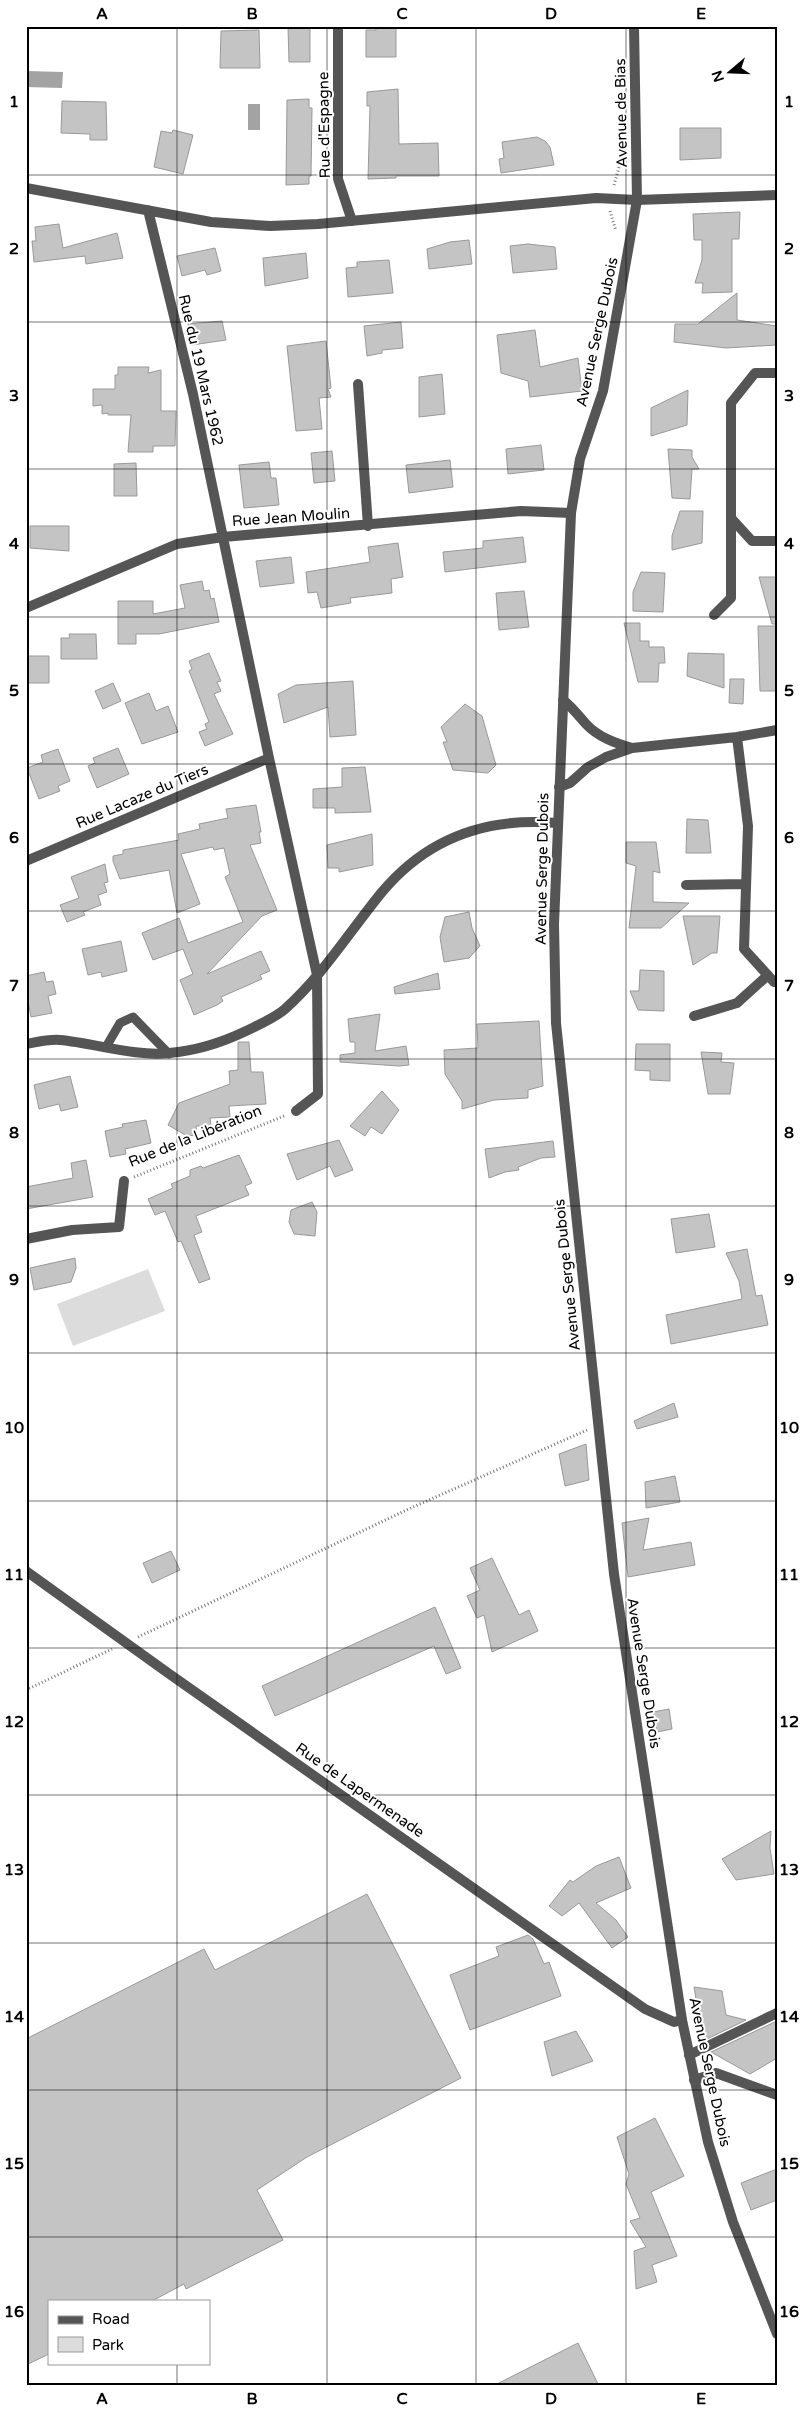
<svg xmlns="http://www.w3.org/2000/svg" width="803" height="2412" font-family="'Varela Round',sans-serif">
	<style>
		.green { fill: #dcdcdc }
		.water { fill: #a3a3a3 }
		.building { fill: #c4c4c4; stroke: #999 }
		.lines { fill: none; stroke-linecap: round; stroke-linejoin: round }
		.path { stroke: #777; stroke-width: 3; stroke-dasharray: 1 2.5; stroke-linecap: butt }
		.service { stroke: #555; stroke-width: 9 }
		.minor { stroke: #555; stroke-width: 10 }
		.tertiary { stroke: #555; stroke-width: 10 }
		.grid { fill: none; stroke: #000; stroke-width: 1; stroke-opacity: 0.55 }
		.labels { text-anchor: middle; stroke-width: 4; stroke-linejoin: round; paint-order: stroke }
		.street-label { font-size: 15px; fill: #000; stroke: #fff }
		.neatline { fill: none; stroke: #000; stroke-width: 2 }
		.grid-label { font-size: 16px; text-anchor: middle; font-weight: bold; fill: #000 }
	</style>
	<rect width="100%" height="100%" fill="#fff"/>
	<path class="green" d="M 148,1269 L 165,1311 L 73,1346 L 57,1304 Z"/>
	<path class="water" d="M 27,71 L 63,72 L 62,88 L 26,87 Z
		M 248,104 L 260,104 L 260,130 L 248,130 Z"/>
	<path class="building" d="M 288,26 L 310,26 L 310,62 L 289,62 Z
		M 376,26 L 396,26 L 396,57 L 366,57 L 366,30 L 376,30 Z
		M 259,30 L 260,68 L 220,68 L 221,31 Z
		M 398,89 L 399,144 L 438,143 L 439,176 L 396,176 L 396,178 L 368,179 L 370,106 L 367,106 L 367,92 Z
		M 309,99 L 309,108 L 312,108 L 311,176 L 309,176 L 309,184 L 286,185 L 287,100 Z
		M 62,101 L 106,102 L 107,140 L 90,140 L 90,134 L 61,133 Z
		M 680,128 L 721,128 L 721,158 L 680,160 Z
		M 173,130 L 193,135 L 183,174 L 154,167 L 161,131 L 172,133 Z
		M 537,137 L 545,141 L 550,147 L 554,165 L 501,173 L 499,159 L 504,158 L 502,142 Z
		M 740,212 L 739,239 L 732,239 L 732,292 L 702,293 L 703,283 L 695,283 L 702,260 L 702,240 L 694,240 L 693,214 Z
		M 59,224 L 63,248 L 117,233 L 123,258 L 86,264 L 85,256 L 34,262 L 32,241 L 36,241 L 35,227 Z
		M 469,240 L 472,264 L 429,269 L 427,249 L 450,242 Z
		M 528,244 L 555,247 L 557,269 L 513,273 L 510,246 Z
		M 215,248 L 221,271 L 207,275 L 205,270 L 182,276 L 177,256 Z
		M 306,253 L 308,278 L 265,286 L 263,258 Z
		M 389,260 L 393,293 L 348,297 L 346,268 L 357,267 L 357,262 Z
		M 737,293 L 737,320 L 777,326 L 777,345 L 726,348 L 674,342 L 675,324 L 698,324 Z
		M 222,321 L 226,340 L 192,345 L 188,324 Z
		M 401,322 L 403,348 L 382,350 L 382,353 L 367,356 L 364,326 Z
		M 535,330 L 540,367 L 578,358 L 582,391 L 530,397 L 528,381 L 501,373 L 497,335 Z
		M 326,341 L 331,388 L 328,389 L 331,397 L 319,398 L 322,429 L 296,431 L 287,346 Z
		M 118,367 L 149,367 L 148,373 L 161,370 L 161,411 L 176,411 L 175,446 L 153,446 L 153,452 L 128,452 L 131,415 L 108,415 L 108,413 L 102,414 L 102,405 L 93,406 L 93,389 L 115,389 L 115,375 L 118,375 Z
		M 442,374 L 445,414 L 419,417 L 419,377 Z
		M 688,390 L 687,425 L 651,436 L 651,408 Z
		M 541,445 L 544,470 L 508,474 L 506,449 Z
		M 668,449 L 692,450 L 692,457 L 699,469 L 692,469 L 690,499 L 672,498 Z
		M 332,451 L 335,481 L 314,483 L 311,453 Z
		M 450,460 L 453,487 L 409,493 L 406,465 Z
		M 269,462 L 271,478 L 276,478 L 279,505 L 244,508 L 239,465 Z
		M 136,463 L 137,496 L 114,496 L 114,464 Z
		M 680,511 L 703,511 L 702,543 L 672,550 L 672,536 Z
		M 30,526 L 69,526 L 69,551 L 30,548 Z
		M 523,537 L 526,562 L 445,572 L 443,552 L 483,548 L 483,541 Z
		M 398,543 L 403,577 L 391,579 L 392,593 L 350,598 L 351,603 L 321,608 L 317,592 L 308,593 L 306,572 L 370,562 L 368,547 Z
		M 291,557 L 294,583 L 260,587 L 256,561 Z
		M 641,572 L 665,573 L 663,612 L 633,611 L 633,592 Z
		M 759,577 L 777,577 L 777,624 L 772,624 Z
		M 202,581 L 204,591 L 209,590 L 211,599 L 214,598 L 219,622 L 159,634 L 136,634 L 136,644 L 118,644 L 118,601 L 153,601 L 153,614 L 185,608 L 180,585 Z
		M 524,591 L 529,627 L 499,630 L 496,593 Z
		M 624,623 L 640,623 L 640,641 L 649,641 L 649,647 L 664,647 L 665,663 L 659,663 L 658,682 L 638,682 Z
		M 758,626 L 777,626 L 777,691 L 760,691 Z
		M 69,634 L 96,634 L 97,659 L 61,659 L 61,638 L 70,638 Z
		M 209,653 L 221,681 L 217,682 L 221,691 L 214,694 L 233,734 L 205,746 L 199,732 L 207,729 L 205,724 L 209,722 L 189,671 L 192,669 L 189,661 Z
		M 688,653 L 724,654 L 724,688 L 687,676 Z
		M 26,656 L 49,656 L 49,683 L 26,683 Z
		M 730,679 L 744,679 L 743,704 L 729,703 Z
		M 353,681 L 356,735 L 330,737 L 328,707 L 284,723 L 278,694 L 296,685 Z
		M 113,683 L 121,701 L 103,709 L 95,691 Z
		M 149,693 L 156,711 L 168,706 L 178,732 L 142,744 L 125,703 Z
		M 465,704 L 482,716 L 496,765 L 488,773 L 453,770 L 443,742 L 447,742 L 441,727 Z
		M 118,748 L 129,774 L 97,788 L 88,766 L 95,763 L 93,758 Z
		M 58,749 L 70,781 L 58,786 L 60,791 L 39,799 L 27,768 L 43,762 L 41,755 Z
		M 365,767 L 371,812 L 335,813 L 335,808 L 313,808 L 313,789 L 342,787 L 342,768 Z
		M 256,805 L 261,832 L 259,832 L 261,843 L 250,845 L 277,910 L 262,916 L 207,974 L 261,951 L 270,971 L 260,975 L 262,979 L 221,997 L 223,1001 L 217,1005 L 194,1015 L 180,980 L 193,974 L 183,949 L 153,960 L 142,933 L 179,918 L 188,943 L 243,922 L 225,877 L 230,874 L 224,848 L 214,850 L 213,847 L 181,854 L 200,904 L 177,913 L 169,870 L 120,879 L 113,861 L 113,856 L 123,854 L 123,850 L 179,840 L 178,834 L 200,829 L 199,824 L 228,818 L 226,809 Z
		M 687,819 L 708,820 L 711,853 L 686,853 Z
		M 372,834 L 373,865 L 339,872 L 339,868 L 328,868 L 327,845 Z
		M 626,842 L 656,842 L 660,873 L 653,871 L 653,902 L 689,903 L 661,928 L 629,928 L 636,866 L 626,863 Z
		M 105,864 L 108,882 L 104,883 L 107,892 L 98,895 L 101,905 L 83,912 L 85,915 L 67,922 L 60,905 L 79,898 L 71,877 Z
		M 469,912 L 472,928 L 480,946 L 469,958 L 444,962 L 440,937 L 445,917 Z
		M 683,916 L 720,916 L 717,953 L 712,953 L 693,965 Z
		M 121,941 L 127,971 L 102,977 L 101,972 L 88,975 L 82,949 Z
		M 640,970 L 664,971 L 664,1011 L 638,1010 L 630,991 L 639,991 Z
		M 44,972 L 46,982 L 53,981 L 56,994 L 48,996 L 52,1013 L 31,1017 L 26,991 L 26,976 Z
		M 438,973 L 440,989 L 395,994 L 394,987 Z
		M 380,1014 L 375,1051 L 406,1046 L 409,1065 L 399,1066 L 340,1062 L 340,1055 L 355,1053 L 355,1042 L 350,1042 L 348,1019 Z
		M 539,1021 L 543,1086 L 528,1090 L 528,1098 L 494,1100 L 462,1109 L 462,1101 L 445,1074 L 444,1050 L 478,1048 L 477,1024 Z
		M 238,1042 L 249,1042 L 251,1072 L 263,1072 L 266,1104 L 229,1106 L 230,1117 L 210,1118 L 211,1126 L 196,1126 L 197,1135 L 187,1136 L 168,1125 L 179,1103 L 230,1084 L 229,1071 L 238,1070 Z
		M 636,1044 L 670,1044 L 670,1081 L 650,1080 L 650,1071 L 635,1070 Z
		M 701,1052 L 722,1053 L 721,1062 L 734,1063 L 730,1094 L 708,1094 Z
		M 70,1076 L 78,1107 L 61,1111 L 59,1104 L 39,1109 L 34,1085 Z
		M 382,1091 L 399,1110 L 382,1134 L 371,1127 L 365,1136 L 350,1126 Z
		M 146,1120 L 151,1143 L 125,1149 L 126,1154 L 110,1157 L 105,1131 L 123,1127 L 122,1124 Z
		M 339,1140 L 353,1170 L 335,1177 L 330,1166 L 297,1180 L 287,1154 Z
		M 553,1141 L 555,1157 L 541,1158 L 518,1167 L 519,1170 L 505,1172 L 489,1178 L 485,1149 Z
		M 239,1155 L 252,1183 L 245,1186 L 249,1195 L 196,1216 L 202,1232 L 194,1235 L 210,1279 L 199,1283 L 181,1241 L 178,1242 L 165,1211 L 155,1215 L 148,1199 L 173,1188 L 171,1184 L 190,1176 L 190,1170 L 201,1166 L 203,1168 Z
		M 86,1160 L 93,1197 L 26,1209 L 26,1187 L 73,1178 L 71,1163 Z
		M 312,1202 L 317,1212 L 315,1236 L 294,1234 L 289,1222 L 291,1210 Z
		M 709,1214 L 715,1247 L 676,1253 L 671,1219 Z
		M 747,1249 L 756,1296 L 762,1295 L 768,1325 L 671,1344 L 666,1315 L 742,1299 L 739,1281 L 726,1253 Z
		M 75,1258 L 76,1268 L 71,1282 L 34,1290 L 30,1268 Z
		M 674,1403 L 678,1417 L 637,1429 L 634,1421 Z
		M 586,1444 L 589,1480 L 565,1486 L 559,1454 Z
		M 675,1476 L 680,1502 L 646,1508 L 645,1482 Z
		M 649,1518 L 643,1550 L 691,1542 L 695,1565 L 628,1577 L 622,1523 Z
		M 171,1551 L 180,1570 L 152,1583 L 143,1563 Z
		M 492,1558 L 519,1615 L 529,1610 L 538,1631 L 492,1652 L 484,1615 L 477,1618 L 467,1596 L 480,1590 L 470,1568 Z
		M 435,1607 L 461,1668 L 446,1674 L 434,1646 L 275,1716 L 262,1686 Z
		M 669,1709 L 672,1729 L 657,1732 L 653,1712 Z
		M 771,1831 L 770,1848 L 774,1874 L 736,1880 L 722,1859 Z
		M 619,1857 L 631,1888 L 596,1903 L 616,1920 L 628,1937 L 612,1948 L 579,1903 L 562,1916 L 549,1906 L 570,1880 L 573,1882 L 596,1866 Z
		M 367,1894 L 461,2078 L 307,2157 L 257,2190 L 283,2240 L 186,2289 L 184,2284 L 152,2301 L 49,2301 L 49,2354 L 26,2365 L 26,2039 L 204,1949 L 215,1970 Z
		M 528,1935 L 533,1939 L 544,1964 L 549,1962 L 561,1996 L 470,2030 L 450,1975 L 499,1956 L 496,1947 Z
		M 694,1987 L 722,1991 L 726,2015 L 746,2020 L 703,2041 Z
		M 777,2021 L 777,2058 L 750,2074 L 711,2052 Z
		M 576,2031 L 593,2061 L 552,2076 L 544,2042 Z
		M 655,2118 L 684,2176 L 651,2192 L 677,2256 L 652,2265 L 657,2282 L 636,2289 L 634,2251 L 646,2247 L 630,2221 L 640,2218 L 626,2184 L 629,2174 L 617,2137 Z
		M 777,2169 L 777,2200 L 751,2210 L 741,2183 Z
		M 578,2343 L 599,2386 L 493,2386 Z"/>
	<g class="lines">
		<path class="path" d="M 614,185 L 621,160
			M 610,211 L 616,231
			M 134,1177 L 284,1116
			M 138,1637 L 411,1508 L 587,1430
			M 26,1690 L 112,1649"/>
		<path class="service" d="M 106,1047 L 120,1023 L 133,1017 L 169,1054"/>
		<path class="minor" d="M 338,26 L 338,179 L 352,221
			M 26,188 L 211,222 L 270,226 L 318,224 L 596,198 L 637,200 L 777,195
			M 148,210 L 193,394 L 269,758 L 317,975 L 318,1094 L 296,1111
			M 777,373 L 755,373 L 731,403 L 731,518 L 752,541 L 777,541
			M 358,384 L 368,526
			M 26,608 L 177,544 L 223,537 L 521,511 L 571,513
			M 714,615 L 731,598 L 731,518
			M 563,700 C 572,707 578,715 586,724 C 598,737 615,743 632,748
			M 737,737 L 748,826 L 744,949 L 774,982 L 777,981
			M 559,787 L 570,783 L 588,767 L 606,757 L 632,748 L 737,737 L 777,730
			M 26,861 L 269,758
			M 686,885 L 746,884
			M 694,1016 L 737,1003 L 768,975
			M 26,1044 C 37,1042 49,1039 60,1040 C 94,1043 136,1057 169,1053 C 194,1051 223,1042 246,1031 C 258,1025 275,1018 285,1009 C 323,975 350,931 382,892 C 428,837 488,817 557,823
			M 26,1239 L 72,1230 L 119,1227 L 124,1181
			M 26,1571 L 168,1673 L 645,2009 L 674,2022 L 682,2020
			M 689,2055 L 777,2013
			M 694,2080 L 716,2073 L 777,2095"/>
		<path class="tertiary" d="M 634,26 L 637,200 L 603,391 L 580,459 L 571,513 L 554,924 L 556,1023 L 614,1574 L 682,2020 L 708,2142 L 733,2222 L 777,2334"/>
	</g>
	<path class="grid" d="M 177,26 L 177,2301M 327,26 L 327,2386M 476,26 L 476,2386M 626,26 L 626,2386M 26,175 L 777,175M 26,322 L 777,322M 26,469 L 777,469M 26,617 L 777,617M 26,764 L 777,764M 26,911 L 777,911M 26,1059 L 777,1059M 26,1206 L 777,1206M 26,1353 L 777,1353M 26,1501 L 777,1501M 26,1648 L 777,1648M 26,1795 L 777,1795M 26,1943 L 777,1943M 26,2090 L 777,2090M 26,2237 L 777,2237M 177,2363 L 177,2386"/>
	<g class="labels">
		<g class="street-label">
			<text transform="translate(621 113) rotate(-91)" y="5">Avenue de Bias</text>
			<text transform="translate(324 125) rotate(-91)" y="5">Rue d'Espagne</text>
			<text transform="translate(597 332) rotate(-78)" y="5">Avenue Serge Dubois</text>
			<text transform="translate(201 370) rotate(77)" y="5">Rue du 19 Mars 1962</text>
			<text transform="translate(291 517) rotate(-4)" y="5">Rue Jean Moulin</text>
			<text transform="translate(142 796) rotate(-23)" y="5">Rue Lacaze du Tiers</text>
			<text transform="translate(542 869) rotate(-89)" y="5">Avenue Serge Dubois</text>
			<text transform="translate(195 1136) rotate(-22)" y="5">Rue de la Libération</text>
			<text transform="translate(567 1275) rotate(-96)" y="5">Avenue Serge Dubois</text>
			<text transform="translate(644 1673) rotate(81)" y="5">Avenue Serge Dubois</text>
			<text transform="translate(360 1790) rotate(35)" y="5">Rue de Lapermenade</text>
			<text transform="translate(710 2072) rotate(78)" y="5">Avenue Serge Dubois</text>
		</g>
	</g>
	<rect width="803" height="2412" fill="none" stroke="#ffffff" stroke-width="55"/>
	<rect x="48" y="2300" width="162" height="65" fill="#ffffff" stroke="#999999"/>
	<rect x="58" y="2316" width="25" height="8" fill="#555555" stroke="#999999"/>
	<text x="92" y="2324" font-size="15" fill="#000000">Road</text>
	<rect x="58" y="2337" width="25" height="15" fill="#dcdcdc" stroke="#999999"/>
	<text x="92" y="2350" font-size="15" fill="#000000">Park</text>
	<g transform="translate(730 72) rotate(251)" stroke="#ffffff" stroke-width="4" paint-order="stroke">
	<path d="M0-4L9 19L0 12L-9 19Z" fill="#000000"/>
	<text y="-8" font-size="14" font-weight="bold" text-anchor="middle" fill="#000000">N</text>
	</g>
	<rect x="28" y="28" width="748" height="2356" class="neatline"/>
	<g class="grid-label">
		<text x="102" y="19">A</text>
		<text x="252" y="19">B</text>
		<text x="402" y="19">C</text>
		<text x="551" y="19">D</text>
		<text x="701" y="19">E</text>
		<text x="14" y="107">1</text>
		<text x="789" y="107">1</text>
		<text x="14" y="254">2</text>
		<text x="789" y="254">2</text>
		<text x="14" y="401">3</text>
		<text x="789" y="401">3</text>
		<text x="14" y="549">4</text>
		<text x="789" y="549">4</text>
		<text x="14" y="696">5</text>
		<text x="789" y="696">5</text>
		<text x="14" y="843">6</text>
		<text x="789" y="843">6</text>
		<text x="14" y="991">7</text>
		<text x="789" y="991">7</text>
		<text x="14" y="1138">8</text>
		<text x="789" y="1138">8</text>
		<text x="14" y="1285">9</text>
		<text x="789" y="1285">9</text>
		<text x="14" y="1433">10</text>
		<text x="789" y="1433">10</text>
		<text x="14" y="1580">11</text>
		<text x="789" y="1580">11</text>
		<text x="14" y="1727">12</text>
		<text x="789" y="1727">12</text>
		<text x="14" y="1875">13</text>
		<text x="789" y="1875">13</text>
		<text x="14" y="2022">14</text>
		<text x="789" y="2022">14</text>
		<text x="14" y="2169">15</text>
		<text x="789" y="2169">15</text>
		<text x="14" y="2317">16</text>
		<text x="789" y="2317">16</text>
		<text x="102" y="2404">A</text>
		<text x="252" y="2404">B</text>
		<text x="402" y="2404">C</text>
		<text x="551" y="2404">D</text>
		<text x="701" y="2404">E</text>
	</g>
</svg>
